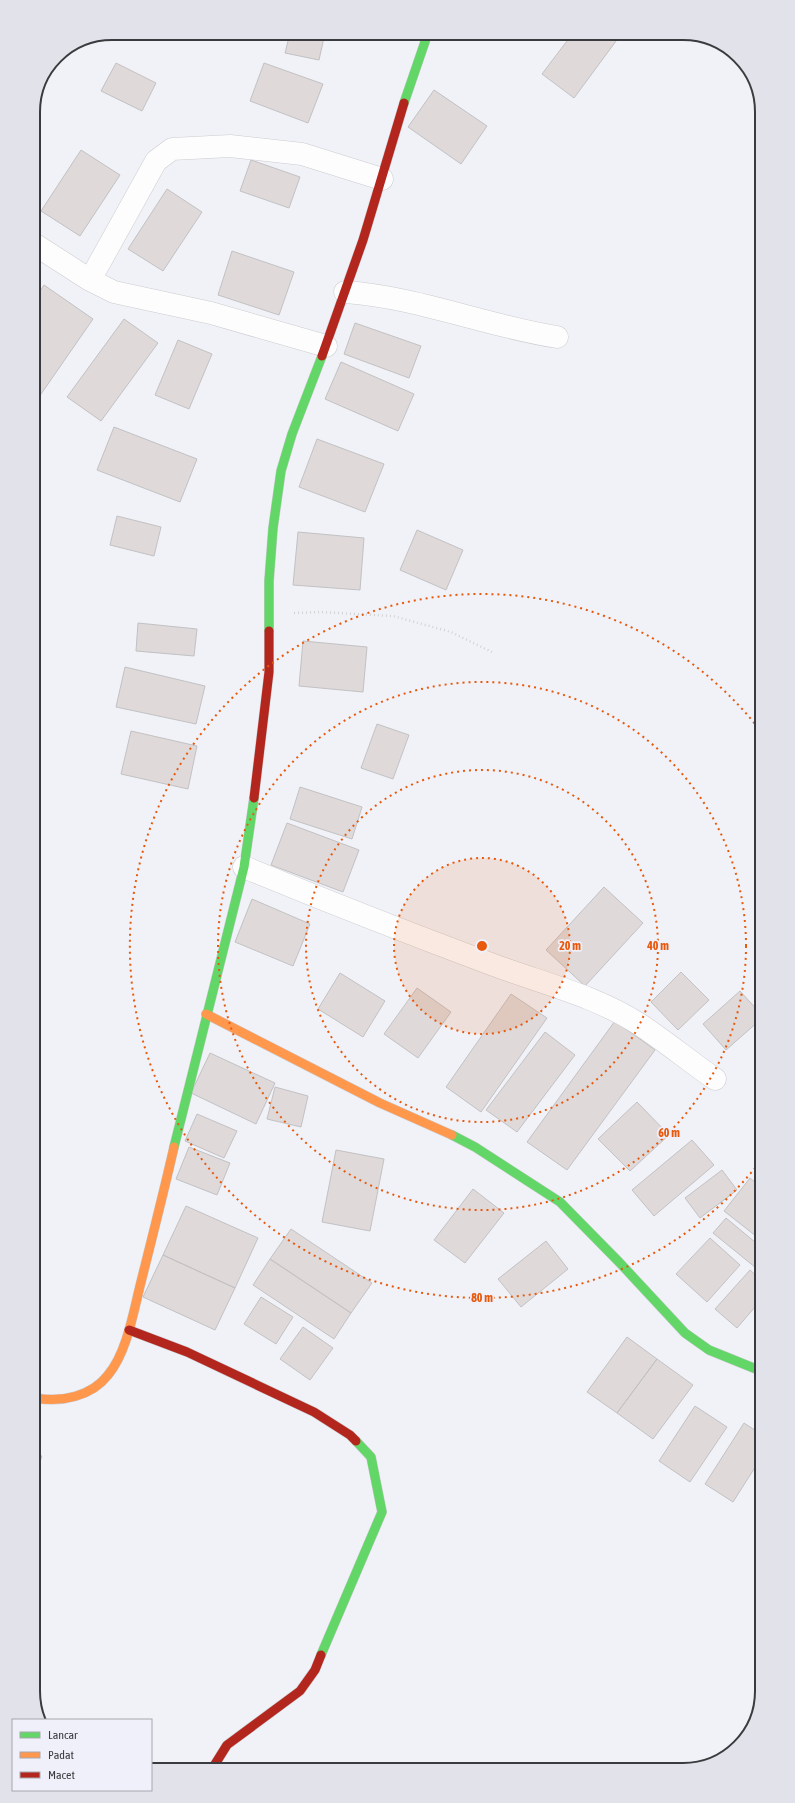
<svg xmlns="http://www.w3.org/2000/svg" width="795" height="1803" font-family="'Asap Condensed',sans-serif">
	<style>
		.building { fill: #dfd9d9; stroke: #c2c1c3 }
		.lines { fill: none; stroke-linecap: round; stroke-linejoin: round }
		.street-casing { stroke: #cbcccf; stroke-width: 23 }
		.fast-casing { stroke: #cbcccf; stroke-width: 10 }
		.slow-casing { stroke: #cbcccf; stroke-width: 10 }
		.jam-casing { stroke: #cbcccf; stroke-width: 10 }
		.path { stroke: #d2d3d5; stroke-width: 2.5; stroke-dasharray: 1 3; stroke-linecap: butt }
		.street { stroke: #fdfdfe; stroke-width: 22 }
		.fast { stroke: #63d668; stroke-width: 9 }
		.slow { stroke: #ff974d; stroke-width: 9 }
		.jam { stroke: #b3261e; stroke-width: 9 }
		.ring { fill: none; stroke: #e8590c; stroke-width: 2; stroke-dasharray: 2 4 }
		.rim { fill: none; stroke: #3a3b3e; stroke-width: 2 }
		.centre { fill: #e8590c; stroke: #eff0f9; stroke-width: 2 }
		.ring-label { font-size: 12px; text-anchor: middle; font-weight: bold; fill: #e8590c; stroke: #eff0f9; stroke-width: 3.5; stroke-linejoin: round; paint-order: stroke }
	</style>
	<rect width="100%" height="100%" fill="#f1f2f7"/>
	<path class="building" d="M 290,33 L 325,33 L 319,60 L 285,53 Z
		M 573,33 L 622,33 L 574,98 L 542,74 Z
		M 116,63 L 156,83 L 142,111 L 101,91 Z
		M 264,63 L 323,84 L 308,123 L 250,101 Z
		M 434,90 L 487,126 L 461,164 L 408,127 Z
		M 81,150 L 120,175 L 80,236 L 41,211 Z
		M 251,160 L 300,177 L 289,208 L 240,191 Z
		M 167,189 L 202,212 L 163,271 L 128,249 Z
		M 232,251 L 294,272 L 279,315 L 218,295 Z
		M 44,285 L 93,319 L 39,397 L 34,394 L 34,300 Z
		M 124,319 L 158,343 L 101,421 L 67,397 Z
		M 355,323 L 421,346 L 409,378 L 344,354 Z
		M 178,340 L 212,354 L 189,409 L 155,395 Z
		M 341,362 L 414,394 L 398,431 L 325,399 Z
		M 114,427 L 197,459 L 180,502 L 97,470 Z
		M 317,439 L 384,464 L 365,512 L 299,487 Z
		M 117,516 L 161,527 L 154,556 L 110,545 Z
		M 417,530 L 463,550 L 446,590 L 400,570 Z
		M 298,532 L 364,538 L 360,590 L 293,585 Z
		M 138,623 L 197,629 L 194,656 L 136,651 Z
		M 303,641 L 367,647 L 363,692 L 299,686 Z
		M 125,667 L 205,686 L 196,724 L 116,707 Z
		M 377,724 L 409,735 L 393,779 L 361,768 Z
		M 131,731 L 197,746 L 188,789 L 121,774 Z
		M 300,787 L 362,807 L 352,839 L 290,819 Z
		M 287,823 L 359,850 L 343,892 L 271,865 Z
		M 604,887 L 643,923 L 585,986 L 546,950 Z
		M 252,899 L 310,924 L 293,966 L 235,942 Z
		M 681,972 L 709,1000 L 678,1030 L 651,1002 Z
		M 340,973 L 385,1001 L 363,1037 L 318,1009 Z
		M 417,988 L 451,1012 L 418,1058 L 384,1034 Z
		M 740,991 L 760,1013 L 760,1020 L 726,1050 L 703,1024 Z
		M 511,994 L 547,1018 L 481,1112 L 446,1087 Z
		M 615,1021 L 655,1050 L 567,1170 L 527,1142 Z
		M 545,1032 L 575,1055 L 517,1132 L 486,1110 Z
		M 210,1053 L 275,1083 L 256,1124 L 191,1093 Z
		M 275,1087 L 308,1096 L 301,1127 L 267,1119 Z
		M 637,1102 L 669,1135 L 630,1171 L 598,1139 Z
		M 197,1114 L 237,1131 L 224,1158 L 185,1141 Z
		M 692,1140 L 714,1165 L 654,1216 L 632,1190 Z
		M 189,1147 L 230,1163 L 217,1195 L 176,1179 Z
		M 336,1150 L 384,1159 L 370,1231 L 322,1222 Z
		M 722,1170 L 737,1190 L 700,1218 L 685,1198 Z
		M 750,1178 L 761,1187 L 761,1240 L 724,1211 Z
		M 473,1189 L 504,1213 L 465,1263 L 434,1240 Z
		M 186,1206 L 258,1238 L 235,1288 L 163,1255 Z
		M 726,1218 L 761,1247 L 761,1272 L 713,1233 Z
		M 291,1229 L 372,1283 L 351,1313 L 270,1259 Z
		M 710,1238 L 740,1265 L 707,1302 L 676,1274 Z
		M 546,1241 L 568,1269 L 521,1307 L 498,1279 Z
		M 163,1255 L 235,1288 L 215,1330 L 143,1297 Z
		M 270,1259 L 351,1313 L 334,1339 L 253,1285 Z
		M 750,1270 L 761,1280 L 761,1300 L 737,1328 L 715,1309 Z
		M 261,1297 L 293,1317 L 276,1344 L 244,1324 Z
		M 303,1327 L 333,1348 L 310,1380 L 280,1359 Z
		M 627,1337 L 657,1359 L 617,1413 L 587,1392 Z
		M 657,1359 L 693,1385 L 653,1439 L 617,1413 Z
		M 695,1406 L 727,1427 L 690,1482 L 659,1461 Z
		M 744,1423 L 761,1434 L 761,1458 L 733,1502 L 705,1484 Z
		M 37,1455 L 42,1456 L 37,1470 Z"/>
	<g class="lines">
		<g class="street-casing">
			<path id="street" d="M 34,244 L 90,280 L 114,292 L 211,313 L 326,346
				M 90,280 L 156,161 L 172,149 L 230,146 L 302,154 L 382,179
				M 345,292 C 418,297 486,326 557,337
				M 244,867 C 326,901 408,933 491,964 C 541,983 594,995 639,1024 C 665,1041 689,1061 715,1079"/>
		</g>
		<g class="fast-casing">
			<path id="fast" d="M 404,103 L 428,33
				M 269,631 L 269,581 L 273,528 L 281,471 L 292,434 L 322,356
				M 452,1135 L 475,1147 L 560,1202 L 619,1262 L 685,1333 L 709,1350 L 761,1371
				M 174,1147 L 244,867 L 254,798
				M 321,1655 L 382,1512 L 371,1457 L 356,1441"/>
		</g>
		<g class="slow-casing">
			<path id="slow" d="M 206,1014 L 380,1103 L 452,1135
				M 36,1398 C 61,1403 92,1396 108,1375 C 128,1351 134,1308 142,1278 C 153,1234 164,1191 174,1147"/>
		</g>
		<g class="jam-casing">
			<path id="jam" d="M 322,356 L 363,240 L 404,103
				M 254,798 L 269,672 L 269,631
				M 129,1330 L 187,1352 L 314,1412 L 350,1435 L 356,1441
				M 212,1769 L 227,1745 L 300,1691 L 315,1670 L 321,1655"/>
		</g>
		<path class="path" d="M 294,613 L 320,612 L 393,616 L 451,632 L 492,652"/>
		<use href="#street" class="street"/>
		<use href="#fast" class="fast"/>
		<use href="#slow" class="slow"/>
		<use href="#jam" class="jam"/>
	</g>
	<circle cx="482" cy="946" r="88" fill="#e8590c" fill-opacity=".12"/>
	<g class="ring">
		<circle cx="482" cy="946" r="88"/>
		<circle cx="482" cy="946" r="176"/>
		<circle cx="482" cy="946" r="264"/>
		<path d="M759 1163A352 352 0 1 1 759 729"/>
	</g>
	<path d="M0 0H795V1803H0ZM112 40H683A72 72 0 0 1 755 112V1691A72 72 0 0 1 683 1763H112A72 72 0 0 1 40 1691V112A72 72 0 0 1 112 40Z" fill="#e1e2ea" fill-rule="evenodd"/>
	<path class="rim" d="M112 40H683A72 72 0 0 1 755 112V1691A72 72 0 0 1 683 1763H112A72 72 0 0 1 40 1691V112A72 72 0 0 1 112 40Z"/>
	<circle cx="482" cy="946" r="6" class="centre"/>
	<g class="ring-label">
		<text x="570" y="950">20 m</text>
		<text x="658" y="950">40 m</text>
		<text x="669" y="1137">60 m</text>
		<text x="482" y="1302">80 m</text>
	</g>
	<rect x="12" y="1719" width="140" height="72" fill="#eff0f9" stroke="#a7a8ae"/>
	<rect x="20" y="1732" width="20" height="6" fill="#63d668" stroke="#a7a8ae"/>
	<text x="48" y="1739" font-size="12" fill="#3a3b3e">Lancar</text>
	<rect x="20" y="1752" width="20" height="6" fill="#ff974d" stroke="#a7a8ae"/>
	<text x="48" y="1759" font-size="12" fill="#3a3b3e">Padat</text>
	<rect x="20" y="1772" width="20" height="6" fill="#b3261e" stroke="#a7a8ae"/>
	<text x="48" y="1779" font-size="12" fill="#3a3b3e">Macet</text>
</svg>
